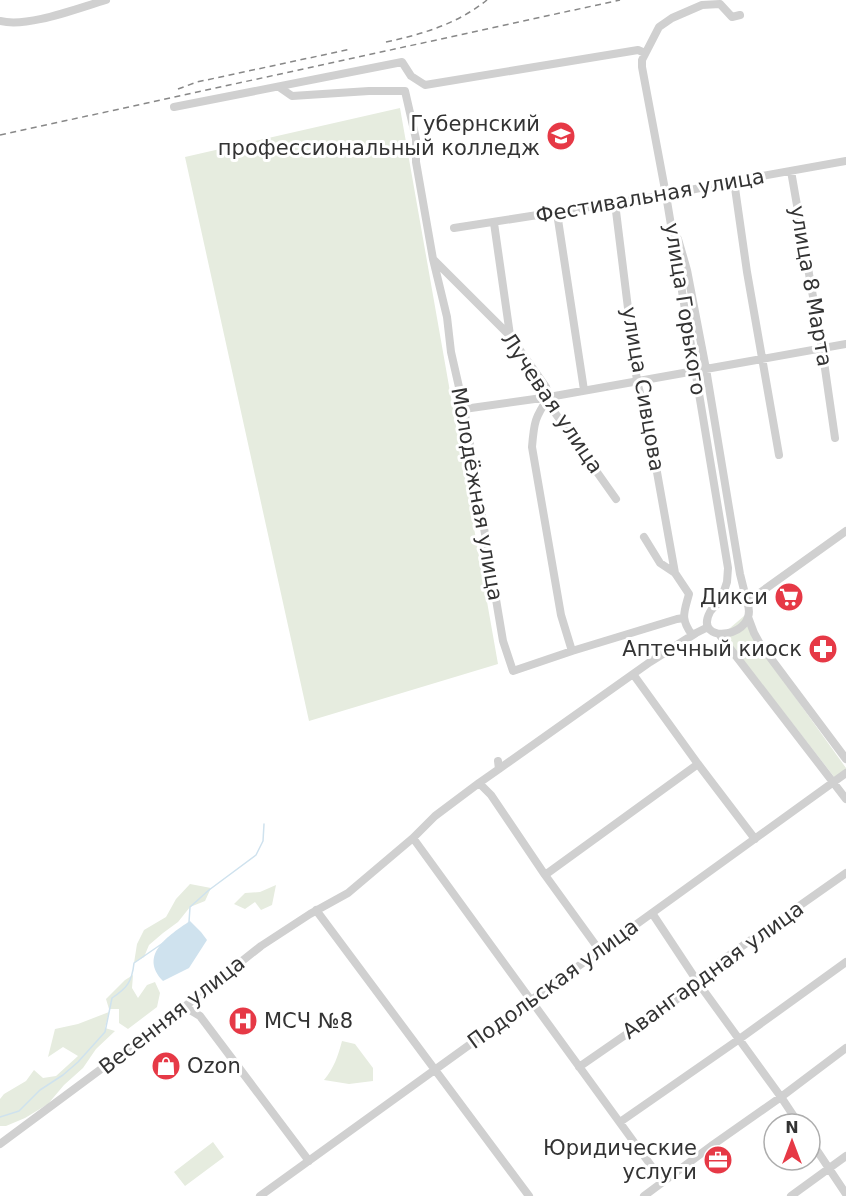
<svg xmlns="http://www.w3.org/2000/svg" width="846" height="1196" font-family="'DejaVu Sans',sans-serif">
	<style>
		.green { fill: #e6ecdf }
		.water { fill: #cfe2ee }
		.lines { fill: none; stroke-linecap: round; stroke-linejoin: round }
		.stream { stroke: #cfe2ee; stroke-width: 1.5 }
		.minor { stroke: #d0d0d0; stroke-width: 8 }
		.rail { stroke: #888; stroke-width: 1.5; stroke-dasharray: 6 4.5; stroke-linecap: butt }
		.labels { text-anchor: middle; stroke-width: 6; stroke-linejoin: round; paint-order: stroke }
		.poi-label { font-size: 21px; fill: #333; stroke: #fff; text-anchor: end }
		.street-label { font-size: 21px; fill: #333; stroke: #fff }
	</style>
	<rect width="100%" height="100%" fill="#fff"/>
	<path class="green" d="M 400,108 L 498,664 L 309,721 L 185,157 Z
		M 744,616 L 752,637 L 846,768 L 846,769 L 835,778 L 723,634 Z
		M 190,884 L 211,888 L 205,901 L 190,907 L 178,922 L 163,933 L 149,945 L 144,957 L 134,963 L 137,944 L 144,930 L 166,917 L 176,899 Z
		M 276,885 L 272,905 L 261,910 L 255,902 L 245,909 L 234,904 L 245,893 L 260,892 Z
		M 133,975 L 132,988 L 138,998 L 147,985 L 155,982 L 160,993 L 157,1007 L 128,1029 L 119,1023 L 119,1009 L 109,1009 L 106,999 L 125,980 Z
		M 109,1012 L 105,1028 L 115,1031 L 96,1049 L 83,1068 L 64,1085 L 48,1104 L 25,1118 L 6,1126 L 0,1126 L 0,1099 L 4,1094 L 26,1081 L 34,1070 L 43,1078 L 56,1076 L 78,1056 L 63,1047 L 48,1057 L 55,1029 L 78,1024 Z
		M 342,1041 L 355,1044 L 373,1068 L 373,1081 L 349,1084 L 324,1080 C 334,1068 338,1056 342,1041 Z
		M 213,1142 L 224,1157 L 185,1186 L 174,1172 Z"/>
	<path class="water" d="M 190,921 L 201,932 L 207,940 L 189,968 L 163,981 C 138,955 169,935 190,921 Z"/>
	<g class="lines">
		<path class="stream" d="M 189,922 L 190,907 L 209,890 L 256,855 L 263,841 L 264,824
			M 0,1117 L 19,1111 L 40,1090 L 63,1075 L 78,1062 L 105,1032 L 112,998 C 127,988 132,982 134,963 L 163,943"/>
		<path class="minor" d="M 0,21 C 28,28 78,8 106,0
			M 279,87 L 292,96 L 369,91 L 405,91 L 416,139 L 416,162 L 433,259 L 447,317 L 451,352 L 464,409 L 503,641 L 513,671 L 572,651 L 677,619 L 684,618
			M 174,107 L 402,62 L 411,76 L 425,85 L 638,50 L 645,53
			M 791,171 L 822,348 L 835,438
			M 734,181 L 747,272 L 779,455
			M 615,203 L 637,381 L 650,433 L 675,573
			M 557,213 L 584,390
			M 494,223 L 510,335
			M 454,228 L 666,195 L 734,181 L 846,161
			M 678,239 L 687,270 L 706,369 L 740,574 L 747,602 L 846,531
			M 434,260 L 510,336 L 546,387 L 553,410 L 616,499
			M 549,397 C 535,417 534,422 532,447 L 561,615 L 572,651
			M 464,409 L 549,397 L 846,344
			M 644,537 L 660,563 L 675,573 L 689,594 C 684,613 680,618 692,635
			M 734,597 L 747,602 C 761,638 692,646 710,612 C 715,603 724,599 734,597 Z
			M 721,600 L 727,582 L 728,568 L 666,195 L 642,67 L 642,60 L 659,27 L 672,18 L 702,5 L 720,4 L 732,17 L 740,15
			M 748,617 L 754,633 L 760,644 L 846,759
			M 719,634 L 846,799
			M 633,674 L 698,764 L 755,839
			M 498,761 L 499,769 L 479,783 L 491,795 L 545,875 L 600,951
			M 499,769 L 650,662 L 696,633 L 708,627
			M 413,838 L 663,1182
			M 545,875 L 698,764
			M 316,910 L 529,1196
			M 652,913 L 699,984 L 781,1097 L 799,1124
			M 185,1007 L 200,1016 L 309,1161
			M 579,1067 L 699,984 L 704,973 L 846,873
			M 620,1122 L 738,1040 L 846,962
			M 810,1140 L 846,1194
			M 0,1144 L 178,1012 L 261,946 L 310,914 L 348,893 L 413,838 L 435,816 L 479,783
			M 260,1196 L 846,773
			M 644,1196 L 714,1144 L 781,1097 L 846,1048
			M 791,1196 L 846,1156"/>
		<path class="rail" d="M 386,42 C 423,34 457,24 487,0
			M 178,89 L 197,82 L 351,49
			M 0,135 L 620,0"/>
	</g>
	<defs>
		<g id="university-disc" transform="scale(1.5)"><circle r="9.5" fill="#e63946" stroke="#fff"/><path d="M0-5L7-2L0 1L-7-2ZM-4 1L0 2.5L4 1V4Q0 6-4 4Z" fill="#fff"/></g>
		<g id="supermarket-disc" transform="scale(1.5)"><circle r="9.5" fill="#e63946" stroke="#fff"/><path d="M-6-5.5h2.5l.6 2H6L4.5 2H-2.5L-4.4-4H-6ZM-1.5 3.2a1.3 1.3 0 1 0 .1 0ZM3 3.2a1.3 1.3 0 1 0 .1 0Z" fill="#fff"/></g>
		<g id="pharmacy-disc" transform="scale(1.5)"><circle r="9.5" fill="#e63946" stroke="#fff"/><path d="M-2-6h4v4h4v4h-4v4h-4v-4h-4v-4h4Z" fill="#fff"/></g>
		<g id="hospital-disc" transform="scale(1.5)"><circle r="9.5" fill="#e63946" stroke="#fff"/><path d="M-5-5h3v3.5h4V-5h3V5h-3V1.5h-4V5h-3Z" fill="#fff"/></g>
		<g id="shop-disc" transform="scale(1.5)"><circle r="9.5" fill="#e63946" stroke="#fff"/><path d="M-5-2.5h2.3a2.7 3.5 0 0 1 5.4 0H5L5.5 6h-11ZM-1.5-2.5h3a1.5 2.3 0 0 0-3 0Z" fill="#fff"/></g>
		<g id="office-disc" transform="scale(1.5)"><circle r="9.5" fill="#e63946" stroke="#fff"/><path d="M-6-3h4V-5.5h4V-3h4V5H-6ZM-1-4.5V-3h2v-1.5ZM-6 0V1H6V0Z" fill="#fff"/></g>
	</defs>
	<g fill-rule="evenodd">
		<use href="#university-disc" x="561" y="136"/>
		<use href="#supermarket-disc" x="789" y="597"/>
		<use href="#pharmacy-disc" x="823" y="649"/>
		<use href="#hospital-disc" x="243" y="1021"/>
		<use href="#shop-disc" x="166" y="1066"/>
		<use href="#office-disc" x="718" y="1160"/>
	</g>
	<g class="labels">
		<g class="poi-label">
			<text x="540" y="131">Губернский<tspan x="540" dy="24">профессиональный колледж</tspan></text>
			<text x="768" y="604">Дикси</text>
			<text x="802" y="656">Аптечный киоск</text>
			<text x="264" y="1028" text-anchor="start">МСЧ №8</text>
			<text x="187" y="1073" text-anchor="start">Ozon</text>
			<text x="697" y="1155">Юридические<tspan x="697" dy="24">услуги</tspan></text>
		</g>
		<g class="street-label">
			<text transform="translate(650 196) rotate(-10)" y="7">Фестивальная улица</text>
			<text transform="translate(811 286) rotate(80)" y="7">улица 8 Марта</text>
			<text transform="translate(685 309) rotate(81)" y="7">улица Горького</text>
			<text transform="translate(643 389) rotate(80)" y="7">улица Сивцова</text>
			<text transform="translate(552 403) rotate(56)" y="7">Лучевая улица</text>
			<text transform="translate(477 494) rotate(80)" y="7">Молодёжная улица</text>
			<text transform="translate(713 970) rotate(-36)" y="7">Авангардная улица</text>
			<text transform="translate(553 984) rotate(-36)" y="7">Подольская улица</text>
			<text transform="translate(172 1015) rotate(-38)" y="7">Весенняя улица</text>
		</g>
	</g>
	<g transform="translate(792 1142)"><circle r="28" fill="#ffffff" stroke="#adadad" stroke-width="1.5"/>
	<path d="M0-4.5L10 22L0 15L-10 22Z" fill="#e63946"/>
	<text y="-9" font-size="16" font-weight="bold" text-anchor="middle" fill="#333333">N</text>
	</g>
</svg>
